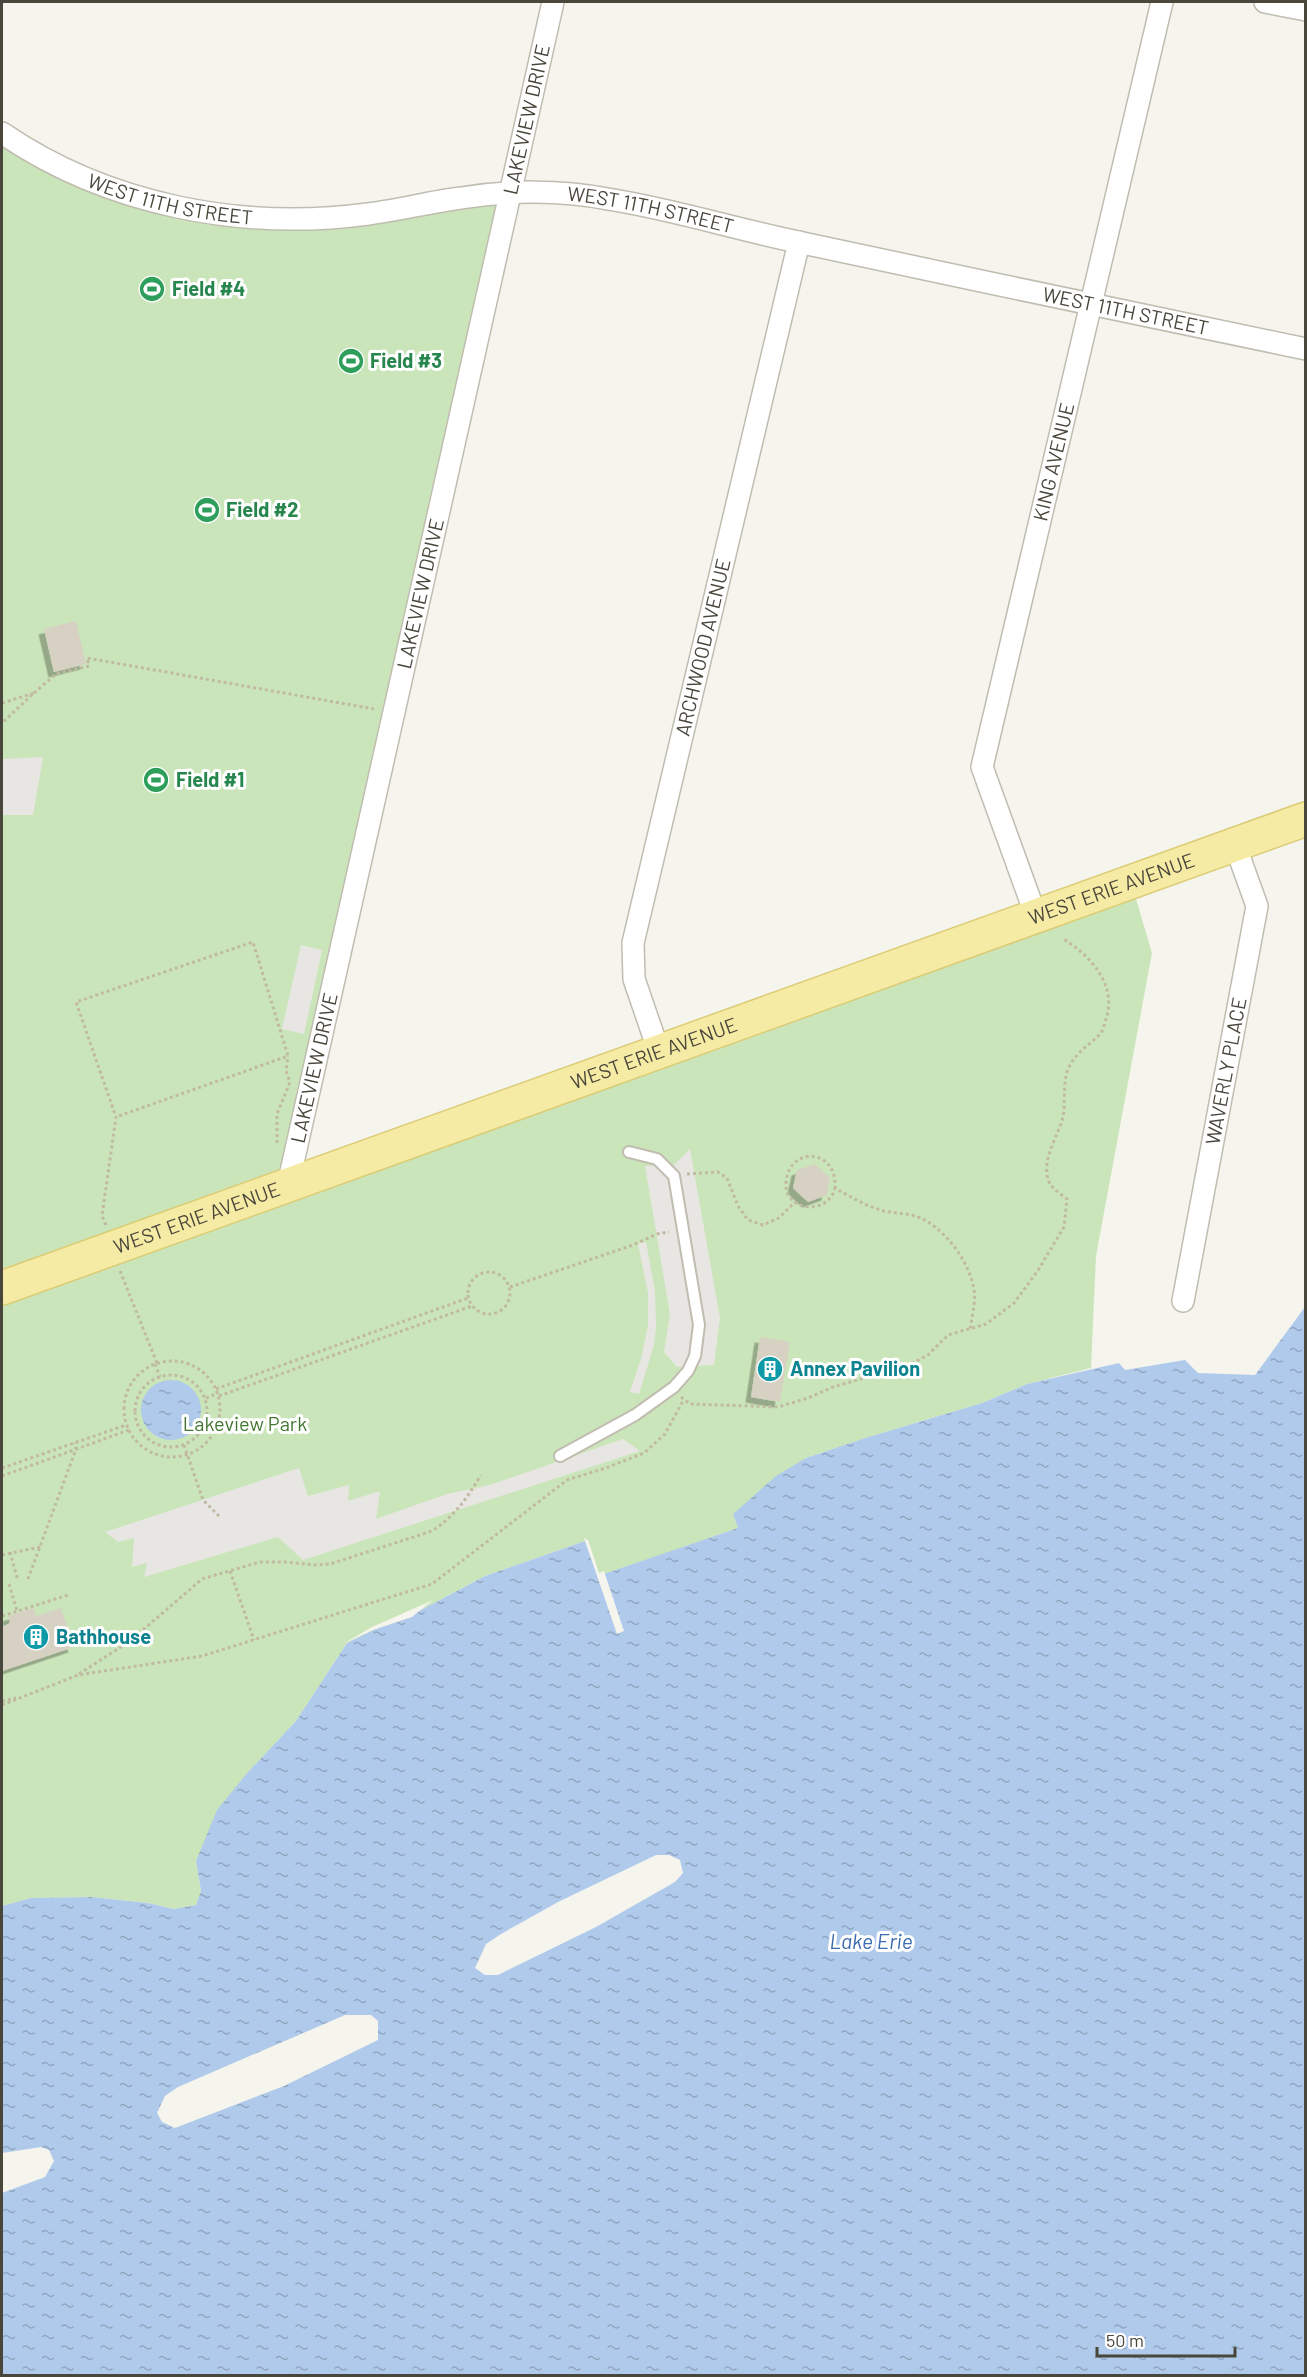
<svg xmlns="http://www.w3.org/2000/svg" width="1307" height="2377" font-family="Barlow,sans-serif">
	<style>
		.park { fill: #cbe5ba }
		.parking { fill: #e8e6e3 }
		.water { fill: url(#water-ripples) }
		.pier { fill: #f5f4ed }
		.building { fill: #d6d1c3; filter: url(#shadow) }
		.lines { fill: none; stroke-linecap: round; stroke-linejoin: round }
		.lane-casing { stroke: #c0bdb0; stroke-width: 14 }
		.street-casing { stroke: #c0bdb0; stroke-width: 24 }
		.primary-casing { stroke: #dbcc75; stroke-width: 36 }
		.path { stroke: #c1baa2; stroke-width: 3; stroke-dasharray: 3 3; stroke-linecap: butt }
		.lane { stroke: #fff; stroke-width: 10 }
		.street { stroke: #fff; stroke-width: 21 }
		.primary { stroke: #f6eba5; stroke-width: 33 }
		.labels { text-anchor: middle; stroke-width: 6; stroke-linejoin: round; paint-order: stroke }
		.street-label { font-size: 20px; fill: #49463b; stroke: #fff }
		.leisure-label { font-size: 20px; font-weight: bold; fill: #27864d; stroke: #fff; text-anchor: start }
		.culture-label { font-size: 20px; font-weight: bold; fill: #0d838f; stroke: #fff; text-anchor: start }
		.park-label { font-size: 20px; fill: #427732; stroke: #fff }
		.water-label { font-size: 21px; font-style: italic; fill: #3b6cad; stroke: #fff }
	</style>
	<defs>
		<pattern id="water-ripples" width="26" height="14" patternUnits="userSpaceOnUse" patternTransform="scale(1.5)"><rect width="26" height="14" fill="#afcaeb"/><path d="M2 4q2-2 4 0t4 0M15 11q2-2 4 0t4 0" fill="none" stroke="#90a6c0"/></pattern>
		<filter id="shadow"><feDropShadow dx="-5.5" dy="5.5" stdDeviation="0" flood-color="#0004"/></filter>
	</defs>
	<rect width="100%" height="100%" fill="#f5f4ed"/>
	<path class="park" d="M 2,133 L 52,162 L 230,216 L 510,193 L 288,1184 L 1131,882 L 1152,953 L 1096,1256 L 1091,1368 L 1027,1384 L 982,1403 L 862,1439 L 806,1458 L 733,1514 L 738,1528 L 597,1577 L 585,1541 L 485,1576 L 423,1609 L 347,1643 L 296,1721 L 248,1772 L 196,1861 L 201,1892 L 196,1905 L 174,1909 L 148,1903 L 92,1897 L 31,1898 L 2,1906 Z"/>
	<path class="parking" d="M 43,757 L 33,815 L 2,815 L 2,759 Z
		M 301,945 L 322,950 L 304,1034 L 282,1029 Z
		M 690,1149 L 720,1318 L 714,1365 L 677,1367 L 664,1352 L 670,1314 L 645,1166 L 674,1165 Z
		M 646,1242 L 655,1291 L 656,1327 L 654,1345 L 639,1394 L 630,1392 L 641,1359 L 648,1326 L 648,1293 L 638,1244 Z
		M 623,1439 L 640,1451 L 303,1560 L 278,1537 L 144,1577 L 147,1563 L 132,1567 L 134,1538 L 118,1542 L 105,1532 L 299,1468 L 308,1496 L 349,1485 L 348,1501 L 380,1491 L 376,1519 L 447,1494 L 490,1485 Z"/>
	<path class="water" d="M 1305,1307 L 1305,2375 L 2,2376 L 2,1906 L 31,1898 L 92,1897 L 148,1903 L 174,1909 L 196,1905 L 201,1891 L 196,1861 L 217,1810 L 248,1772 L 296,1721 L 347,1643 L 384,1625 L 423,1609 L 485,1576 L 585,1541 L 598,1576 L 738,1528 L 733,1514 L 776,1476 L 806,1458 L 862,1439 L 982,1403 L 1027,1384 L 1119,1363 L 1125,1370 L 1185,1360 L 1198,1373 L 1255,1375 Z
		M141 1410a30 30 0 1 1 60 0a30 30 0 1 1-60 0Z"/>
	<path class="pier" d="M 584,1538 L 588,1540 L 599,1573 L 604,1571 L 624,1631 L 617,1634 Z
		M 433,1600 L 412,1617 L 373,1630 L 343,1644 L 372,1627 Z
		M 656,1855 L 669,1855 L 680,1860 L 683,1873 L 675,1882 L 596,1927 L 498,1975 L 485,1975 L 475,1968 L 486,1944 L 501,1934 L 558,1902 Z
		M 345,2015 L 371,2015 L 378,2021 L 378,2040 L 284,2086 L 175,2128 L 162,2122 L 157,2113 L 165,2096 L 178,2087 Z
		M 41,2147 L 49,2150 L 54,2161 L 45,2177 L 2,2193 L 2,2153 Z"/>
	<path class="building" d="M 76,621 L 86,664 L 54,672 L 44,629 Z
		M 815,1164 L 830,1178 L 827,1195 L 808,1202 L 793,1188 L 797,1170 Z
		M 760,1337 L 790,1342 L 780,1402 L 751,1397 Z
		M 33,1608 L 36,1616 L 61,1608 L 74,1647 L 2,1671 L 2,1627 L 10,1623 L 8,1616 Z"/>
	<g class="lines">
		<g class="lane-casing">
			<path id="lane" d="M 560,1456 L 635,1415 L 674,1387 L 688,1371 L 695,1356 L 699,1325 L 674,1176 L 657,1159 L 629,1152"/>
		</g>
		<g class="street-casing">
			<g id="street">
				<path d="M 1265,2 L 1306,10"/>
				<path id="s1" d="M 2,133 C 107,205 242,231 368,214 C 399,210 430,202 461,198 C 508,190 561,190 608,199 C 672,209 735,229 798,242 C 967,279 1137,313 1306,349"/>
				<path id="s2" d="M 1036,916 L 982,767 L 1162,2"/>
				<path id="s3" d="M 659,1052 L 634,979 L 633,943 L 799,242"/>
				<path id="s4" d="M 288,1185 L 553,2"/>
				<path id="s5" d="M 1183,1301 L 1257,906 L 1235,845"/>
			</g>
		</g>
		<g class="primary-casing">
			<g id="primary">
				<path id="s6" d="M 2,1288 L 1306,819"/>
			</g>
		</g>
		<path class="path" d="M 34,693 L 56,674 L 89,666 L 87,658 L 374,709
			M 2,703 L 34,693 L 2,723
			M 277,1143 L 277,1114 L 290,1082 L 286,1071 L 288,1056
			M 687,1174 L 718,1172 L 727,1178 L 738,1206 L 748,1220 L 763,1225 L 779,1218 L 795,1202
			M 835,1187 C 830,1216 783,1212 786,1182 C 790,1145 837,1149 835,1187 L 838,1190 C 853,1198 868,1207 884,1211 C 899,1214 915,1213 928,1222 C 950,1236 969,1263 974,1289 C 976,1302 972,1316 970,1329
			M 106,1225 L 102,1216 L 116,1117 L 76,1002 L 253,942 L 288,1056 L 116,1117
			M 120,1271 L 157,1363
			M468 1293a21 21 0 1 1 42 0a21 21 0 1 1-42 0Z
			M 510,1287 L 633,1245 L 657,1234 L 669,1232
			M124 1409a48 48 0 1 1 96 0a48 48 0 1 1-96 0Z
			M 155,1364 L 160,1377
			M135 1411a36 36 0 1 1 72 0a36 36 0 1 1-72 0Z
			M 216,1389 L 468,1298
			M 219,1396 L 472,1306
			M 681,1397 L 690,1404 L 778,1407 L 808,1398 L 833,1387 L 909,1365 L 928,1355 L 948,1335 L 986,1324 L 1014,1303 L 1037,1272 L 1064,1227 L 1067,1199 C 1062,1195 1053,1189 1050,1184 C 1039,1162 1058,1137 1063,1117 C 1066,1101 1062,1081 1069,1067 C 1076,1052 1091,1044 1101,1033 C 1104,1028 1105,1021 1107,1016 C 1116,982 1088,954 1062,938
			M 206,1398 L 218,1393
			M 184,1445 L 203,1500 L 220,1517
			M 2,1468 L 126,1425
			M 2,1476 L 129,1430
			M 10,1552 L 18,1581
			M 2,1555 L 40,1547
			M 230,1571 L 254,1640
			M 28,1579 L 76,1449 L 74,1443
			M 9,1584 L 17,1611
			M 2,1616 L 68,1595
			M 79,1674 L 130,1641 L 202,1579 L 260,1562 L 284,1562 L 316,1565 L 330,1564 L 432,1531 C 456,1515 466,1499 481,1475
			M 2,1701 L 16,1698
			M 2,1705 L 78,1675 L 202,1656 L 432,1584 L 567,1480 L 603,1469 L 644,1453 L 665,1434 L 683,1401"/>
		<use href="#lane" class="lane"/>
		<use href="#street" class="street"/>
		<use href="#primary" class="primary"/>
	</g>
	<defs>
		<g id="stadium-disc" transform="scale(1.35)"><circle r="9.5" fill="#2e9e5b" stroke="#fff"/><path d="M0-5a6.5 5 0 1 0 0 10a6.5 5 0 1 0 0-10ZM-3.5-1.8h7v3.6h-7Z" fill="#fff"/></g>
		<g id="building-disc" transform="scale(1.35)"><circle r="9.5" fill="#0f9aa8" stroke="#fff"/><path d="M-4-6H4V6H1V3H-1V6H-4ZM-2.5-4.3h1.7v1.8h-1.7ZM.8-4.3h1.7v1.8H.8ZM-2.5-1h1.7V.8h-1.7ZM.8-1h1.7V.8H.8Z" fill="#fff"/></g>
	</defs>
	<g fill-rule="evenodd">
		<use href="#stadium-disc" x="152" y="289"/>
		<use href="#stadium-disc" x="351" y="361"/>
		<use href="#stadium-disc" x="207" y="510"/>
		<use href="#stadium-disc" x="156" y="780"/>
		<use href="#building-disc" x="770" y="1369"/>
		<use href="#building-disc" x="36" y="1637"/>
	</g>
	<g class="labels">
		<g class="street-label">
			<text dy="7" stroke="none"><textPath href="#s4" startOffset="1092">LAKEVIEW DRIVE</textPath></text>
			<text dy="7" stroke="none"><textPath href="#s1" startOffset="183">WEST 11TH STREET</textPath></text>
			<text dy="7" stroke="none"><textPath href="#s1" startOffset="669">WEST 11TH STREET</textPath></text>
			<text dy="7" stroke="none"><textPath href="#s1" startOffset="1155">WEST 11TH STREET</textPath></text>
			<text dy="7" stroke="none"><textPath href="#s2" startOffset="472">KING AVENUE</textPath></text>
			<text dy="7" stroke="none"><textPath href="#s4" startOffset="606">LAKEVIEW DRIVE</textPath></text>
			<text dy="7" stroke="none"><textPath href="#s3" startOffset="417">ARCHWOOD AVENUE</textPath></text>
			<text dy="7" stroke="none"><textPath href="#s6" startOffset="1179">WEST ERIE AVENUE</textPath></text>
			<text dy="7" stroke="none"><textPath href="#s6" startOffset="693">WEST ERIE AVENUE</textPath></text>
			<text dy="7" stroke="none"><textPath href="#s4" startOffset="120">LAKEVIEW DRIVE</textPath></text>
			<text dy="7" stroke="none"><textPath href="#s5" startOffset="234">WAVERLY PLACE</textPath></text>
			<text dy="7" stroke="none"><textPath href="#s6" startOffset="207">WEST ERIE AVENUE</textPath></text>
		</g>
		<g class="leisure-label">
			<text x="172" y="296">Field #4</text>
			<text x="370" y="368">Field #3</text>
			<text x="226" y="517">Field #2</text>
			<text x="176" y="787">Field #1</text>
		</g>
		<g class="culture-label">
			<text x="790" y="1376">Annex Pavilion</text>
			<text x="56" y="1644">Bathhouse</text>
		</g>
		<g class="park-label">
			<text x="245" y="1431">Lakeview Park</text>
		</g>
		<g class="water-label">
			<text x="871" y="1949">Lake Erie</text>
		</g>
	</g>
	<rect width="1307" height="2377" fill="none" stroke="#49463b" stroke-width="6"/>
	<path d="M1097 2347v9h138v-9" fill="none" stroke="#49463b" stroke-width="3"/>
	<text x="1106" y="2347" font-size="18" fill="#49463b" stroke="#ffffff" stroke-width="4.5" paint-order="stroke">50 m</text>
</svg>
